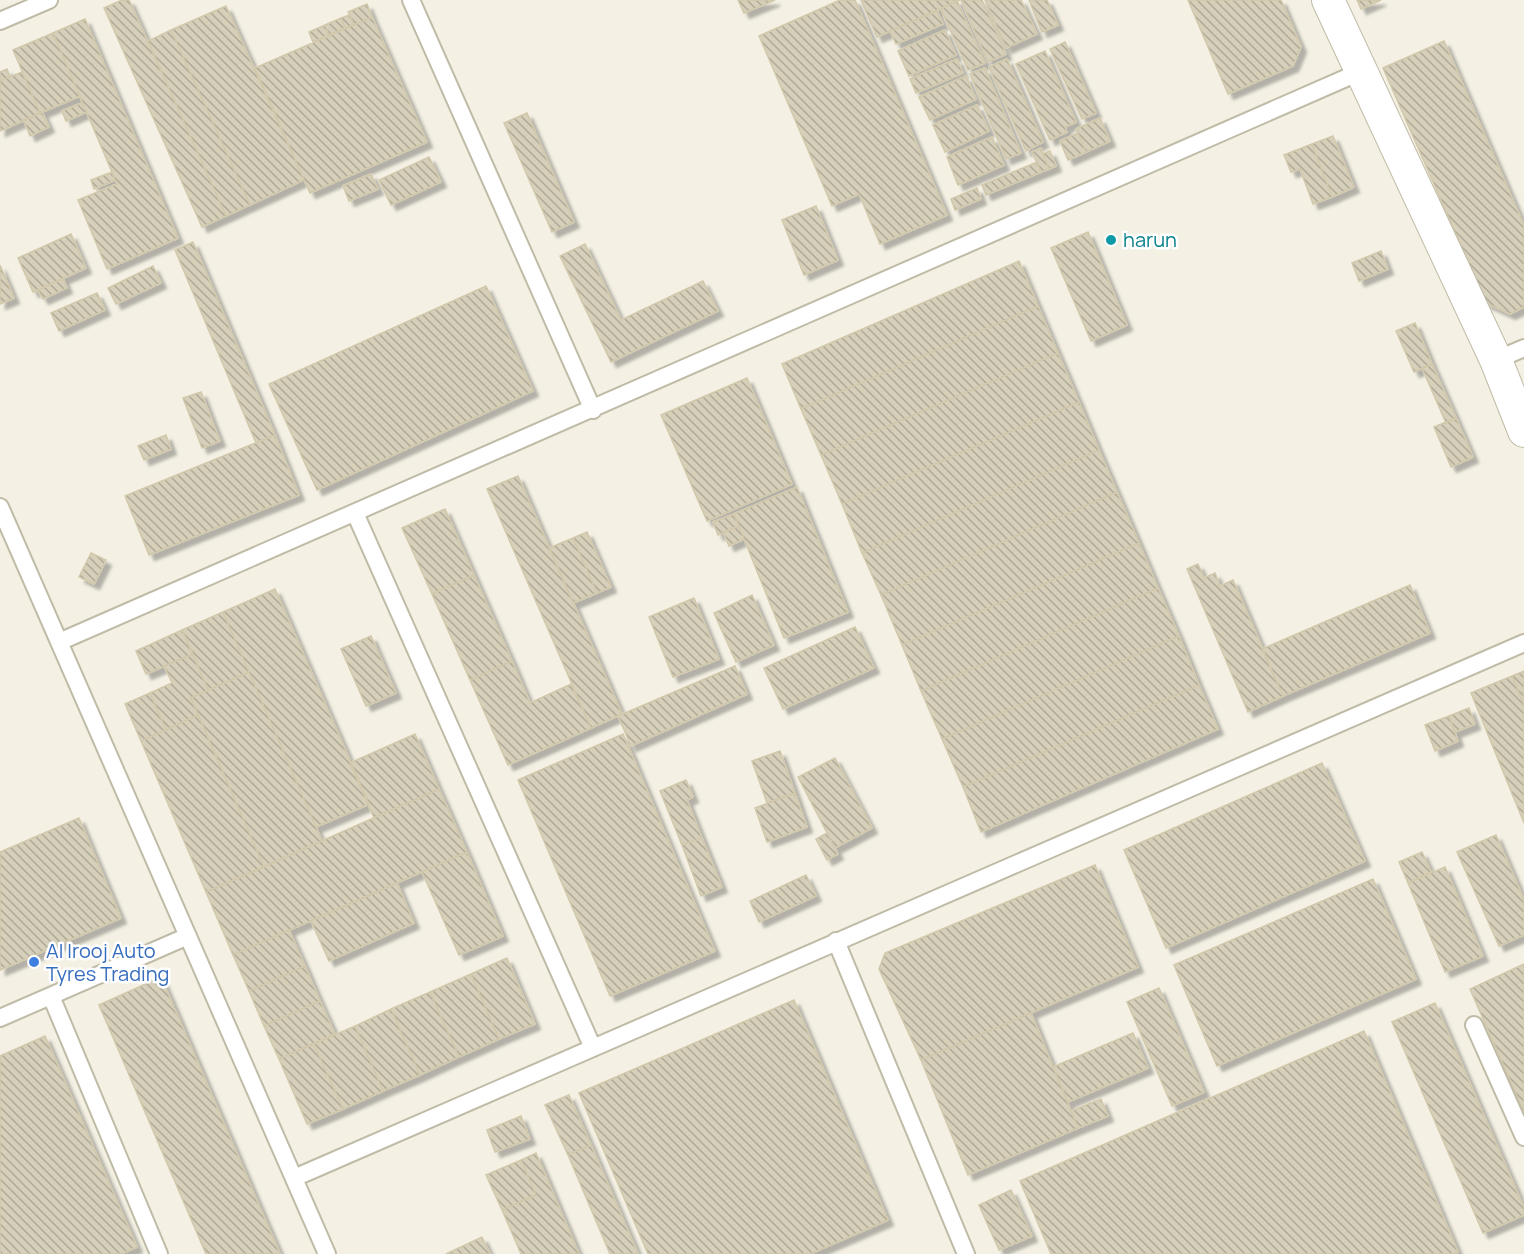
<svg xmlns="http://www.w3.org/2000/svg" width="1524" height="1254" font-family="Manrope,sans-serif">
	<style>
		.building { fill: url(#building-back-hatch); stroke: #d2c8ab; stroke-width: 1.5; filter: url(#shadow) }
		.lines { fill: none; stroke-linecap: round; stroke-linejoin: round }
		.service-casing { stroke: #c0bba6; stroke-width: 20 }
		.minor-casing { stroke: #c0bba6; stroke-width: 34 }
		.service { stroke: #fff; stroke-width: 16 }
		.minor { stroke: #fff; stroke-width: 32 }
		.culture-dot { fill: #0f9aa8; stroke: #fff; stroke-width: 2 }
		.shop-dot { fill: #3f7fe0; stroke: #fff; stroke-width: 2 }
		.labels { text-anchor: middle; stroke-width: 5; stroke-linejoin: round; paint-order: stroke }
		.culture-label { font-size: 20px; fill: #0d838f; stroke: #fff; text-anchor: start }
		.shop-label { font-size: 20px; fill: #366cbe; stroke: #fff; text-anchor: start }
	</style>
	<defs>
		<pattern id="building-back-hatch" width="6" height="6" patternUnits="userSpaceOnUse" patternTransform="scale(1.5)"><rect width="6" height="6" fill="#d6cfb9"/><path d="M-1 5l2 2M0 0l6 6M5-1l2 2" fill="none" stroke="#afaa97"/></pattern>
		<filter id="shadow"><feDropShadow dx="5.5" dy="5.5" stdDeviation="1.5" flood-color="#0004"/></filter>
	</defs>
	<rect width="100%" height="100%" fill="#f4f1e4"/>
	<path class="building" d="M 122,0 L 129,0 L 226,216 L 202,227 L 104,8 Z
		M 738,0 L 775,0 L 744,13 Z
		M 840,0 L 855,0 L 947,215 L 880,244 L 859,194 L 832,206 L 759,36 Z
		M 861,0 L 960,0 L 877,37 Z
		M 961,0 L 982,0 L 1006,54 L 988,62 Z
		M 985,0 L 1021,0 L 1037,34 L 1006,48 Z
		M 1029,0 L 1047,0 L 1058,25 L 1042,32 Z
		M 1188,0 L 1281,0 L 1301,47 L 1293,66 L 1228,94 Z
		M 1357,0 L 1381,0 L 1361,9 Z
		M 957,1 L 985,63 L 968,70 L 941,9 Z
		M 367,4 L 372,17 L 354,25 L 348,12 Z
		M 226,6 L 304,180 L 250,205 L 171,30 Z
		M 937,11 L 943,24 L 896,44 L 890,31 Z
		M 350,15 L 354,25 L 345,28 L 341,18 Z
		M 372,17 L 427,142 L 310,193 L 255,68 Z
		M 341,18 L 345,28 L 329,35 L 325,25 Z
		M 85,19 L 178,238 L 107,269 L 78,200 L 117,184 L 53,33 Z
		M 325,25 L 329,35 L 313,42 L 309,32 Z
		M 171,30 L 250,205 L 226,216 L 148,41 Z
		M 945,30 L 956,55 L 909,76 L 898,51 Z
		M 53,33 L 80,96 L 40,113 L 13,50 Z
		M 1444,41 L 1524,226 L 1524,307 L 1510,314 L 1486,303 L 1383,68 Z
		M 1065,42 L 1096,113 L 1082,119 L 1050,49 Z
		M 1045,51 L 1076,122 L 1065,127 L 1067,132 L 1050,140 L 1016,64 Z
		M 957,59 L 963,73 L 916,93 L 910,79 Z
		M 1007,59 L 1043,142 L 1026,151 L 989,67 Z
		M 985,68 L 1021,153 L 1006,159 L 970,74 Z
		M 7,69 L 10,77 L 0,81 L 0,72 Z
		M 22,72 L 40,113 L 0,131 L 0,81 Z
		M 966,76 L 976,99 L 930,120 L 919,97 Z
		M 82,103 L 87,112 L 66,121 L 62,111 Z
		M 977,105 L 989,131 L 945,152 L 933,125 Z
		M 42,112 L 49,127 L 30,136 L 24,121 Z
		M 527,113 L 574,222 L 552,232 L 504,123 Z
		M 1100,118 L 1110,141 L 1086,152 L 1076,129 Z
		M 1078,133 L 1086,152 L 1068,160 L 1060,141 Z
		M 1333,136 L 1354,187 L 1332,197 L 1312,144 Z
		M 992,137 L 1004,165 L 958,185 L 947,157 Z
		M 1312,144 L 1332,197 L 1313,204 L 1300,169 L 1291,172 L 1284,155 Z
		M 1041,148 L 1049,169 L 1041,172 L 1032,152 Z
		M 1050,151 L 1056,166 L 1049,169 L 1043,154 Z
		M 429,157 L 441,182 L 391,205 L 379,180 Z
		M 1037,162 L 1041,172 L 986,195 L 982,185 Z
		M 112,172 L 115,180 L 94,189 L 91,180 Z
		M 371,174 L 378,189 L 349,201 L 343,186 Z
		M 977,188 L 981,199 L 955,210 L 951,199 Z
		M 816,206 L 838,260 L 804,275 L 782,220 Z
		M 1088,232 L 1127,325 L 1091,341 L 1051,248 Z
		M 71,234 L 86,268 L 33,292 L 18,258 Z
		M 193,242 L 275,435 L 256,443 L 175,250 Z
		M 585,244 L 621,320 L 703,281 L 718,311 L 611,362 L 560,256 Z
		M 1381,251 L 1388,269 L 1359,281 L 1352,263 Z
		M 1019,261 L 1038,306 L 801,409 L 782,364 Z
		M 0,265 L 14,298 L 0,304 Z
		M 153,266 L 161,283 L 116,304 L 108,288 Z
		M 63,279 L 67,288 L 43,299 L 38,290 Z
		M 486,286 L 533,391 L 317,490 L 269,384 Z
		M 97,293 L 105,310 L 59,331 L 51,313 Z
		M 1038,306 L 1058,353 L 821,455 L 801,409 Z
		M 1415,323 L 1432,364 L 1414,372 L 1396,331 Z
		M 1058,353 L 1079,402 L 842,504 L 821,455 Z
		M 1432,364 L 1456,418 L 1446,423 L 1422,368 Z
		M 747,378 L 792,484 L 707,521 L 661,415 Z
		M 201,392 L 220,441 L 202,448 L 183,398 Z
		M 1079,402 L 1099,450 L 862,553 L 842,504 Z
		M 1456,418 L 1473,457 L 1451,467 L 1434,427 Z
		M 166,435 L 171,449 L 144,460 L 138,446 Z
		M 275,435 L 299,495 L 149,555 L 125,496 Z
		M 1099,450 L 1117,492 L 881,595 L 862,553 Z
		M 518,476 L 622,714 L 591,728 L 487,489 Z
		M 797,487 L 848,612 L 784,638 L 734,514 Z
		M 1117,492 L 1139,543 L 902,645 L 881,595 Z
		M 445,509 L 474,575 L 432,594 L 402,528 Z
		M 734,514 L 739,526 L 718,535 L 713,522 Z
		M 739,526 L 744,539 L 729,546 L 723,532 Z
		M 587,532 L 611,587 L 597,593 L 573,538 Z
		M 573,538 L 597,593 L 573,603 L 549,548 Z
		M 1139,543 L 1158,588 L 921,691 L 902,645 Z
		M 91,553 L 106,560 L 94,584 L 79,577 Z
		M 1198,564 L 1204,578 L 1215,573 L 1220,586 L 1233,580 L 1283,696 L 1248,712 L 1187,569 Z
		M 474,575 L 512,661 L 470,680 L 432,594 Z
		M 1410,585 L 1430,633 L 1283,696 L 1262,649 Z
		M 1158,588 L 1179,636 L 942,739 L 921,691 Z
		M 275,589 L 369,804 L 316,827 L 223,612 Z
		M 752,595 L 774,645 L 736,662 L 714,613 Z
		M 694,598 L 719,659 L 673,677 L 649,617 Z
		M 223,612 L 249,672 L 208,690 L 182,630 Z
		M 855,627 L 874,668 L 783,709 L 764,668 Z
		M 182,630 L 193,654 L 146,674 L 136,651 Z
		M 371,636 L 396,693 L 366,706 L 341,649 Z
		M 1179,636 L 1199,685 L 963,787 L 942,739 Z
		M 193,654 L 208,690 L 191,698 L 198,715 L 166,730 L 150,693 L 172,683 L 164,666 Z
		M 512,661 L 530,703 L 571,684 L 591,728 L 508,765 L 470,680 Z
		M 735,666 L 747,694 L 631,746 L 618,716 Z
		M 1524,671 L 1524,705 L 1512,676 Z
		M 249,672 L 322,841 L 264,867 L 191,698 Z
		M 1512,676 L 1524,705 L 1524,823 L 1471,693 Z
		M 1199,685 L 1218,729 L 981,832 L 963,787 Z
		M 150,693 L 166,730 L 141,741 L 125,704 Z
		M 1469,708 L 1475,724 L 1455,732 L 1449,716 Z
		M 198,715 L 264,867 L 206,892 L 141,741 Z
		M 1449,716 L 1458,741 L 1435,751 L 1425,725 Z
		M 415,734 L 439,789 L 374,818 L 350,763 Z
		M 623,734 L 715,951 L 610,996 L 518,780 Z
		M 780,751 L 795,793 L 767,803 L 752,761 Z
		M 835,758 L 872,828 L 835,848 L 798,777 Z
		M 1322,763 L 1365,861 L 1166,948 L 1124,850 Z
		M 686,780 L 693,797 L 687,800 L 702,838 L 682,845 L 660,791 Z
		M 439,789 L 467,852 L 233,955 L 206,892 Z
		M 795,793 L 807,827 L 767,842 L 755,808 Z
		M 79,818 L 121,918 L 0,970 L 0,852 Z
		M 827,833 L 838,854 L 827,860 L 816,839 Z
		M 1496,835 L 1524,900 L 1524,935 L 1499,946 L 1457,852 Z
		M 702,838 L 722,887 L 701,896 L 682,845 Z
		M 467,852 L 503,936 L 459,955 L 422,872 Z
		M 1422,852 L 1431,872 L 1408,883 L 1399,862 Z
		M 1095,865 L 1138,967 L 921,1060 L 879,969 L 885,953 Z
		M 1445,867 L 1483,956 L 1445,972 L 1408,883 Z
		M 806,875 L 816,896 L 759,922 L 750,901 Z
		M 1373,879 L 1416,979 L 1217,1066 L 1174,965 Z
		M 397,883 L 414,923 L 329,961 L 311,921 Z
		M 289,930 L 305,966 L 249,991 L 233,955 Z
		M 507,958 L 535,1024 L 499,1039 L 471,974 Z
		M 1524,964 L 1524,1112 L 1470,989 Z
		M 305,966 L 320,1001 L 264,1026 L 249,991 Z
		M 471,974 L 499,1039 L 459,1057 L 430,992 Z
		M 161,977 L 280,1254 L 206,1254 L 99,1005 Z
		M 1159,988 L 1204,1092 L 1172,1106 L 1127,1002 Z
		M 430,992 L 459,1057 L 420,1075 L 391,1009 Z
		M 794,1000 L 888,1220 L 810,1254 L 648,1254 L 579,1093 Z
		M 320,1001 L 335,1034 L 279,1059 L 264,1026 Z
		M 1435,1003 L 1524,1208 L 1524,1215 L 1483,1233 L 1392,1022 Z
		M 391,1009 L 420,1075 L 383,1091 L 355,1026 Z
		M 1031,1013 L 1078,1128 L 968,1175 L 921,1060 Z
		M 355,1026 L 383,1091 L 343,1109 L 314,1044 Z
		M 1364,1031 L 1458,1252 L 1453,1254 L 1051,1254 L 1020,1181 Z
		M 1133,1033 L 1148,1068 L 1068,1102 L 1053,1067 Z
		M 45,1036 L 137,1247 L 121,1254 L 0,1254 L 0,1056 Z
		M 314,1044 L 343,1109 L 307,1124 L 279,1059 Z
		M 569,1095 L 591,1145 L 568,1155 L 545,1105 Z
		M 1101,1099 L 1108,1116 L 1078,1128 L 1071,1111 Z
		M 521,1116 L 530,1139 L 495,1152 L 487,1130 Z
		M 591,1145 L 638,1254 L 610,1254 L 568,1155 Z
		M 536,1153 L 579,1254 L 521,1254 L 502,1210 L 536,1195 L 521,1160 Z
		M 521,1160 L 536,1195 L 502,1210 L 486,1175 Z
		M 1011,1190 L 1032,1236 L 999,1250 L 979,1205 Z
		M 482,1237 L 490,1254 L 446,1254 Z"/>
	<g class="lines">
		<g class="service-casing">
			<path id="service" d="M 411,0 L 593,410
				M 0,21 L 49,0
				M 1496,360 L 1524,348
				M 0,507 L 327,1254
				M 355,513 L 593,1048
				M 59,642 L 1362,71
				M 836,941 L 966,1254
				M 51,996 L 159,1254
				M 0,1018 L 188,936
				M 1474,1025 L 1524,1137
				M 294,1178 L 1524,643"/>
		</g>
		<g class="minor-casing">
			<path id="minor" d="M 1328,0 L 1496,360 L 1524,431"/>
		</g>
		<use href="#service" class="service"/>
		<use href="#minor" class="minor"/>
	</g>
	<circle class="culture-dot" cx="1111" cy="240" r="6"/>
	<circle class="shop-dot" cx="34" cy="962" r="6"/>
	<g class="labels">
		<g class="culture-label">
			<text x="1123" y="247">harun</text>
		</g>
		<g class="shop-label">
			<text x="46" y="958">Al Irooj Auto<tspan x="46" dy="23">Tyres Trading</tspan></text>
		</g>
	</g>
</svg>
